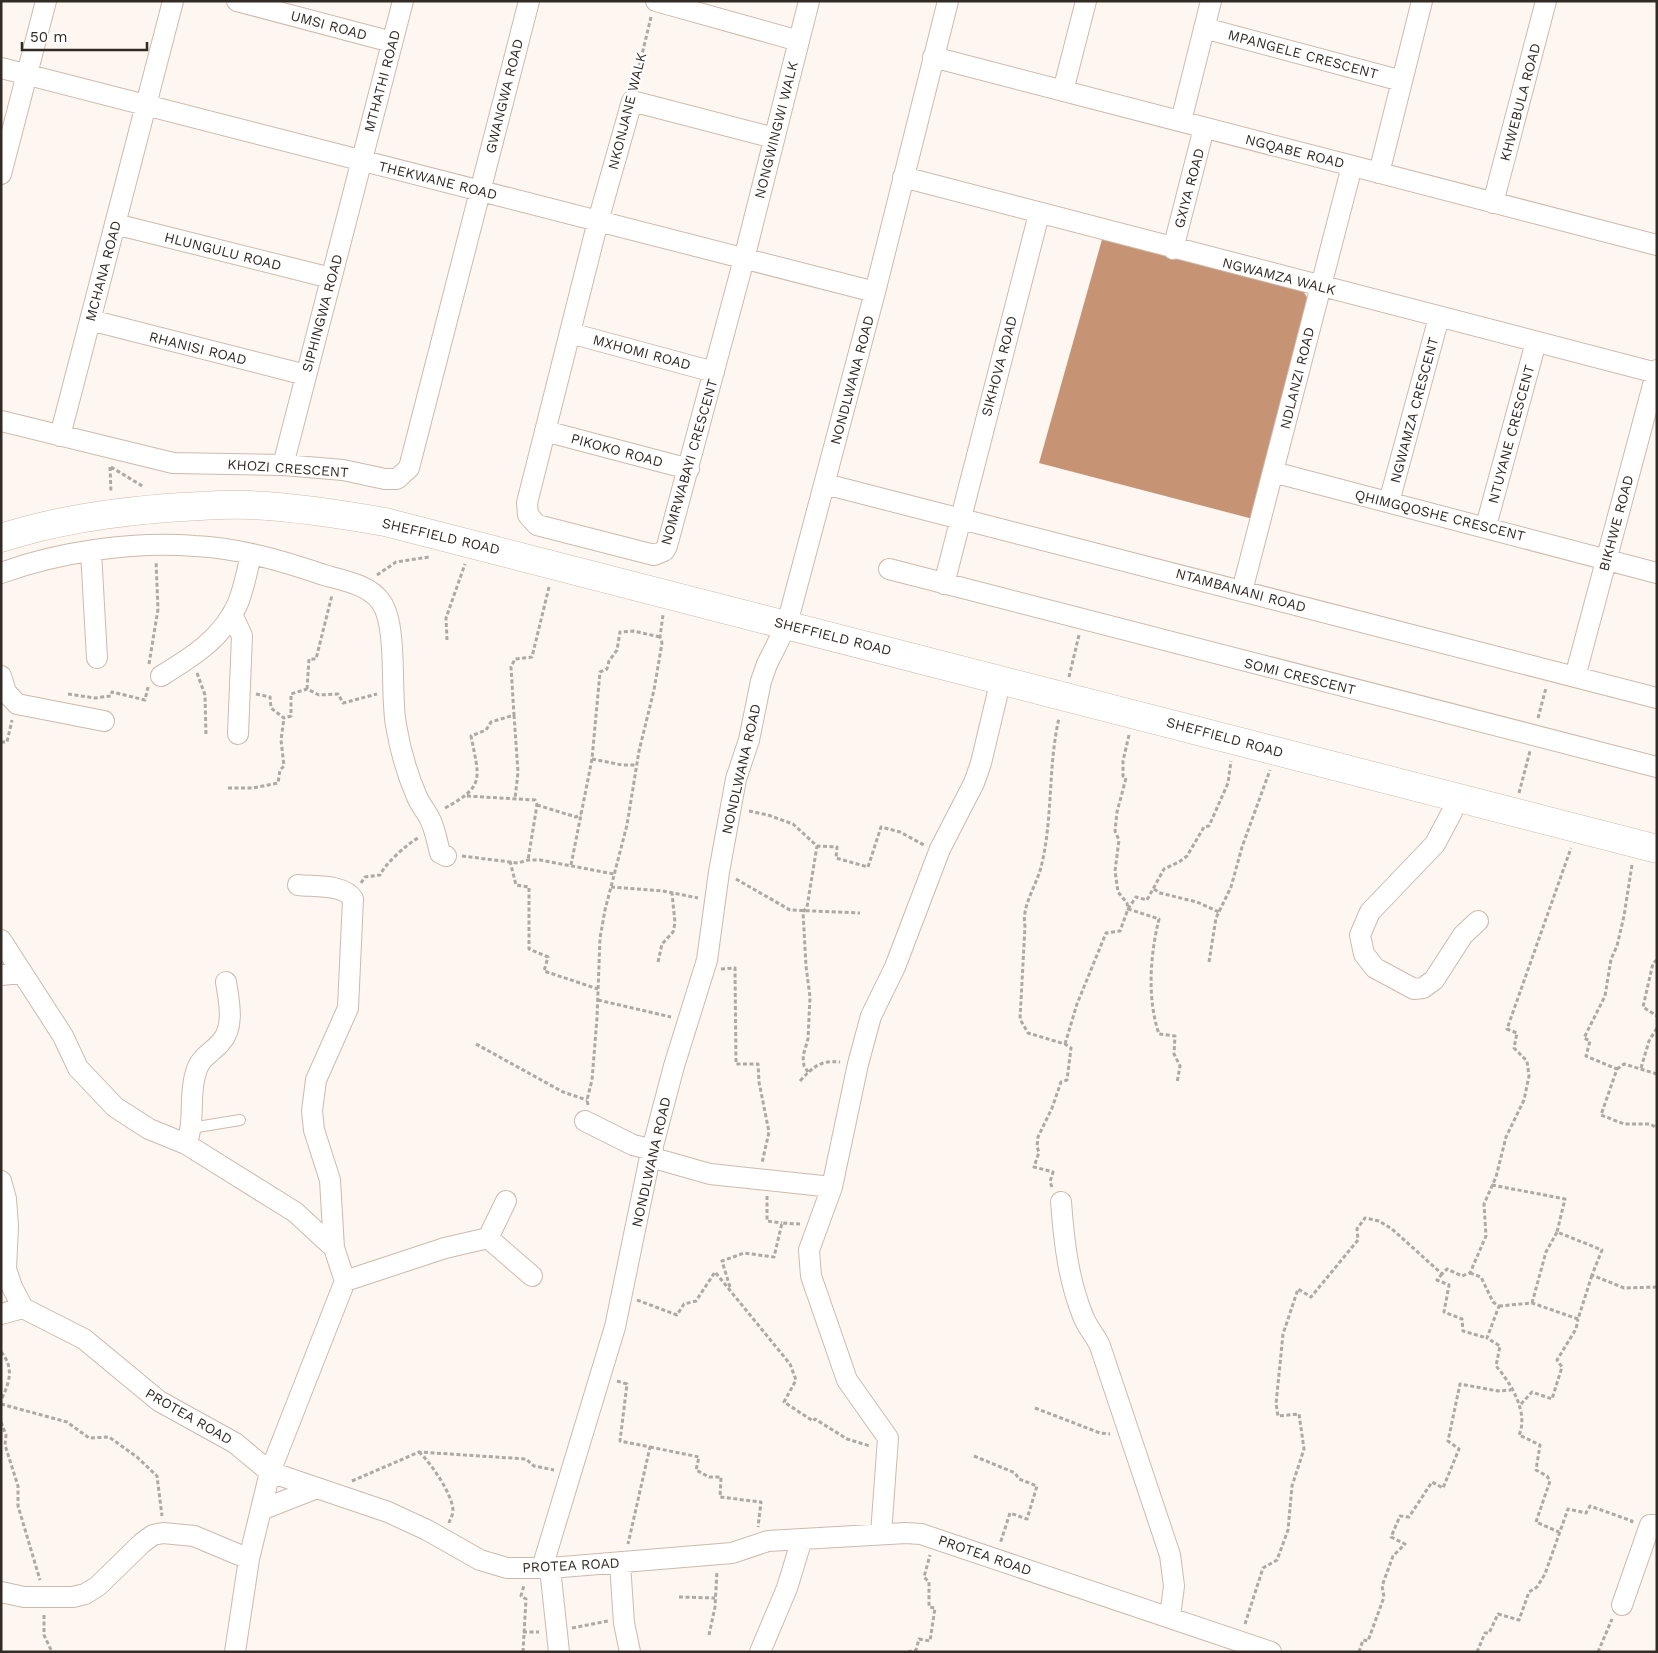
<svg xmlns="http://www.w3.org/2000/svg" width="1658" height="1653" viewBox="0 0 1658 1653" font-family="'Work Sans',sans-serif">
	<style>
		.water { fill: #c69474 }
		.lines { fill: none; stroke-linecap: round; stroke-linejoin: round }
		.lane-casing { stroke: #cebaad; stroke-width: 12 }
		.street-casing { stroke: #cebaad; stroke-width: 22 }
		.secondary-casing { stroke: #cebaad; stroke-width: 29 }
		.path { stroke: #b0a8a3; stroke-width: 3; stroke-dasharray: 4 2.5; stroke-linecap: butt }
		.lane { stroke: #fff; stroke-width: 10 }
		.street { stroke: #fff; stroke-width: 20 }
		.secondary { stroke: #fff; stroke-width: 28 }
		.labels { text-anchor: middle; dominant-baseline: central; stroke-width: 4.5; stroke-linejoin: round; paint-order: stroke }
		.street-label { font-size: 14px; fill: #322a25; stroke: #fff }
	</style>
	<rect width="100%" height="100%" fill="#fef6f1"/>
	<path class="water" d="M1103 236 1301 287 1309 301 1253 519 1039 463Z"/>
	<g class="lines">
		<g class="lane-casing">
			<path id="lane" d="M191 1128 240 1120"/>
		</g>
		<g class="street-casing">
			<path id="street" d="M237 1 392 42
				M656 1 799 41
				M1204 28 1402 81 1379 173
				M933 57 1657 245
				M1 68 875 292
				M1402 81 1422 1
				M1063 91 1086 1
				M1181 121 1211 1
				M774 138 632 101 598 221 527 503 528 515 537 525 654 555 664 551 667 546 744 259 809 1
				M1 174 46 1
				M903 177 1657 373
				M1493 203 1546 1
				M115 224 331 278
				M1173 249 1204 128
				M90 320 306 375
				M570 333 714 372
				M1 421 173 463 283 465 343 470 385 479H397L409 468 529 1
				M545 431 689 469
				M60 436 173 1
				M283 465 403 1
				M1273 472 1657 573
				M825 484 1657 698
				M1389 502 1439 317
				M1486 526 1536 342
				M91 552 97 658
				M889 569 1657 767
				M1 573C58 552 134 541 195 546 239 548 283 561 324 575 342 580 370 585 381 602 398 625 390 694 396 725 400 749 407 774 417 797 420 804 425 810 429 817 435 828 437 841 440 853L446 856
				M944 584 1039 214
				M1242 591 1352 166
				M232 614 242 636 238 734
				M1 676 6 692 17 704 104 721
				M161 676C192 657 223 638 238 603 244 588 247 571 251 555
				M1575 677 1657 370
				M1455 796 1452 812 1435 844 1370 912 1360 935 1364 954 1375 968 1414 989 1423 988 1434 980 1463 935 1478 921
				M298 885C314 887 344 884 353 899L348 1008 316 1080 312 1111 314 1130 330 1180 334 1248
				M1 940 63 1036 78 1068 115 1107 149 1129 186 1144 295 1212 334 1248 345 1281 270 1472 249 1559 235 1652
				M1 975 22 973
				M585 1121 633 1145 653 1150
				M186 1144C196 1121 188 1096 196 1072 200 1057 212 1053 221 1042 235 1027 229 1001 226 982
				M650 1157 710 1174 832 1187
				M1 1181 6 1199 8 1226 6 1269 12 1287 23 1308 84 1339 159 1401 235 1443 270 1472 388 1512 427 1530 480 1560 507 1568H550L732 1553 768 1541 906 1533 921 1534 1271 1652
				M1061 1202C1064 1241 1068 1279 1083 1316 1087 1327 1095 1335 1100 1346L1170 1555 1174 1586 1170 1616
				M488 1238 532 1276
				M488 1238 506 1201
				M345 1281 445 1248 488 1238
				M1 1314 23 1308
				M261 1510 317 1488
				M881 1534 888 1438 847 1380 811 1276 809 1250 832 1187 858 1064 871 1016 895 967 940 849 974 783 981 763 1001 679
				M620 1563 624 1623 630 1652
				M542 1568 615 1327 650 1157 674 1066 707 960 719 872 736 779 749 740 761 681 767 664 787 624 812 530 875 292 948 1
				M550 1568 559 1652
				M1 1592 24 1597H73L85 1594 98 1586 142 1543 153 1535 163 1533 194 1536 249 1559
				M1622 1605 1650 1525H1657
				M760 1652 787 1588 802 1539"/>
		</g>
		<g class="secondary-casing">
			<path id="secondary" d="M1 538C59 519 121 511 181 507 203 506 227 504 249 505 295 507 340 514 385 522L1657 849"/>
		</g>
		<path class="path" d="M635 84 651 17
			M110 467 111 493
			M111 467 144 487
			M377 575 396 562 429 557
			M447 640 446 618 465 564
			M149 664 158 609 156 561
			M197 673 205 695 206 736
			M1069 677 1079 635
			M307 689 309 659H316L332 595
			M68 694 95 698 111 696 112 692 145 700 148 687
			M256 694 270 697 271 708 284 718 291 716V694L307 689 319 695 338 694 343 703 377 694
			M514 715 518 772 515 799
			M1538 718 1546 688
			M1129 735 1123 761V776L1126 778 1117 812 1115 831 1119 840 1115 871 1118 892 1127 903 1128 909 1159 919C1150 955 1147 999 1159 1034L1175 1036 1174 1054 1180 1066 1177 1083
			M1 742H7L12 720
			M592 759 622 765H636
			M228 788H253L278 783 280 770 284 766 281 740 284 718
			M1519 793 1530 751
			M467 796 535 800 537 805 528 860
			M537 805 576 817 581 814
			M445 808C486 786 479 778 471 736L486 730 491 722 514 715 511 667 515 659 532 657 549 587
			M749 811 768 815 793 824 817 846 837 847 836 858 868 867 881 827 900 832 924 845
			M462 856 518 863 528 860H540L614 874
			M510 861 516 885 529 887V949L548 957 544 971 598 989
			M571 865 592 759 600 672 607 669 609 661 617 650 620 632 633 631 660 637
			M1632 865 1624 916 1617 946 1611 959 1605 996 1584 1038 1590 1041 1586 1056 1617 1069 1601 1115 1624 1124H1650L1657 1128
			M736 879 790 910 860 913
			M361 883 365 877 380 875C385 864 407 844 418 838
			M611 887 663 891 698 898
			M1154 889 1160 893 1197 902 1219 912
			M1657 960 1653 963 1643 1007 1657 1016
			M658 962 662 944 673 932 675 923 672 893
			M1209 962 1216 918 1231 887 1242 847 1270 770
			M721 969 735 968 736 1064H758L759 1082 769 1132 762 1163
			M598 1000 671 1017
			M476 1044 563 1092 587 1100
			M1065 1044 1077 1004 1106 933 1120 931 1128 909 1136 897 1147 900 1164 869 1179 862 1187 856 1204 827 1209 826 1228 783 1231 761
			M1641 1068 1649 1041 1657 1028
			M1617 1069 1624 1064 1657 1074
			M808 1072 804 1066 803 1056 808 1039 810 997 806 966 803 912 807 907 817 846
			M800 1081C813 1067 820 1060 840 1062
			M588 1105 587 1100 592 1080 597 1018 600 938 605 910 627 825 639 751 654 690 662 643 660 637 663 615
			M1492 1185 1565 1199 1557 1232 1602 1250 1592 1275 1624 1288 1657 1287
			M1052 1187 1050 1182 1053 1172 1034 1167 1039 1152 1037 1147 1038 1137 1052 1108 1061 1082 1067 1080 1071 1048 1065 1044 1028 1033 1020 1019 1025 926C1021 905 1038 884 1042 863 1053 815 1048 766 1059 718
			M767 1196V1221L782 1223
			M1470 1273 1481 1277 1493 1302 1499 1306 1487 1338 1500 1346 1496 1366C1511 1383 1529 1413 1519 1435L1540 1445 1536 1470 1547 1476 1550 1481 1536 1522 1559 1532
			M1442 1274 1437 1280 1449 1285 1444 1312 1462 1319 1463 1331 1487 1338
			M730 1287 722 1261 744 1253 774 1257 782 1223 800 1224
			M637 1300 677 1315 684 1304 696 1301 715 1272 790 1364 796 1380 784 1402 813 1421 815 1419 847 1439 870 1446
			M1532 1303 1546 1252 1557 1232
			M1499 1306 1532 1303 1578 1319 1592 1275
			M1 1352C15 1368 9 1384 1 1400
			M617 1381 627 1384 620 1441 650 1447 628 1544
			M1 1404 67 1422 89 1438 109 1437 137 1457 157 1476 162 1516
			M1521 1404 1532 1392 1552 1399 1562 1367 1557 1360 1576 1329 1578 1319
			M1035 1408 1100 1433 1110 1434
			M1 1422 6 1435 5 1445 18 1486V1506L40 1580
			M650 1447 699 1457 696 1470 709 1477H721L720 1497 761 1502 758 1527
			M419 1452C431 1463 453 1495 453 1511 453 1515 450 1519 449 1523
			M974 1456 1015 1473 1019 1479 1037 1486 1027 1519 1010 1513 1000 1544
			M352 1481 419 1452 526 1459 534 1466 554 1470
			M679 1597 715 1598
			M44 1615V1635L52 1652
			M1245 1624 1263 1568 1277 1560 1288 1530 1292 1486 1304 1449 1299 1414 1278 1416 1276 1404 1283 1334 1298 1289 1311 1297 1358 1240 1357 1229 1365 1218 1379 1221 1392 1229 1442 1274 1447 1269 1462 1276 1470 1273 1486 1236 1484 1204 1496 1177 1506 1137 1524 1100 1529 1076 1527 1061 1514 1048 1517 1033 1507 1029 1571 848
			M572 1628 608 1621
			M523 1632H539
			M709 1635 715 1607 717 1571
			M523 1652 526 1599 521 1596 524 1585
			M908 1652 916 1650 919 1639 930 1641 935 1608 929 1607V1582L924 1577 930 1555
			M1359 1652 1363 1640 1368 1641 1384 1597 1382 1586 1393 1556 1405 1544 1391 1537 1400 1516 1409 1517 1432 1482 1443 1488 1459 1449 1448 1441 1460 1384 1498 1391 1511 1390
			M1477 1652 1485 1633H1489L1498 1614 1519 1620 1529 1592 1537 1587 1545 1574 1568 1509 1586 1513 1590 1506 1632 1521 1631 1524
			M1598 1652 1612 1619"/>
		<use href="#lane" class="lane"/>
		<use href="#street" class="street"/>
		<use href="#secondary" class="secondary"/>
	</g>
	<g class="labels">
		<g class="street-label">
			<text transform="translate(329 25) rotate(15)">UMSI ROAD</text>
			<text transform="translate(1303 54) rotate(15)">MPANGELE CRESCENT</text>
			<text transform="translate(382 81) rotate(-75)">MTHATHI ROAD</text>
			<text transform="translate(504 96) rotate(-76)">GWANGWA ROAD</text>
			<text transform="translate(1520 102) rotate(-75)">KHWEBULA ROAD</text>
			<text transform="translate(627 111) rotate(-76)">NKONJANE WALK</text>
			<text transform="translate(776 130) rotate(-76)">NONGWINGWI WALK</text>
			<text transform="translate(1295 151) rotate(14)">NGQABE ROAD</text>
			<text transform="translate(438 180) rotate(14)">THEKWANE ROAD</text>
			<text transform="translate(1189 188) rotate(-75)">GXIYA ROAD</text>
			<text transform="translate(223 251) rotate(14)">HLUNGULU ROAD</text>
			<text transform="translate(103 271) rotate(-75)">MCHANA ROAD</text>
			<text transform="translate(1279 276) rotate(14)">NGWAMZA WALK</text>
			<text transform="translate(322 313) rotate(-75)">SIPHINGWA ROAD</text>
			<text transform="translate(198 348) rotate(14)">RHANISI ROAD</text>
			<text transform="translate(642 352) rotate(15)">MXHOMI ROAD</text>
			<text transform="translate(999 366) rotate(-75)">SIKHOVA ROAD</text>
			<text transform="translate(1297 378) rotate(-76)">NDLANZI ROAD</text>
			<text transform="translate(852 380) rotate(-75)">NONDLWANA ROAD</text>
			<text transform="translate(1414 410) rotate(-75)">NGWAMZA CRESCENT</text>
			<text transform="translate(1511 434) rotate(-75)">NTUYANE CRESCENT</text>
			<text transform="translate(617 450) rotate(15)">PIKOKO ROAD</text>
			<text transform="translate(689 462) rotate(-74)">NOMRWABAYI CRESCENT</text>
			<text transform="translate(288 468) rotate(4)">KHOZI CRESCENT</text>
			<text transform="translate(1440 515) rotate(14)">QHIMGQOSHE CRESCENT</text>
			<text transform="translate(1616 523) rotate(-75)">BIKHWE ROAD</text>
			<text transform="translate(441 536) rotate(13)">SHEFFIELD ROAD</text>
			<text transform="translate(1241 590) rotate(15)">NTAMBANANI ROAD</text>
			<text transform="translate(833 636) rotate(14)">SHEFFIELD ROAD</text>
			<text transform="translate(1300 676) rotate(14)">SOMI CRESCENT</text>
			<text transform="translate(1225 737) rotate(15)">SHEFFIELD ROAD</text>
			<text transform="translate(741 769) rotate(-77)">NONDLWANA ROAD</text>
			<text transform="translate(651 1162) rotate(-77)">NONDLWANA ROAD</text>
			<text transform="translate(189 1416) rotate(30)">PROTEA ROAD</text>
			<text transform="translate(985 1555) rotate(19)">PROTEA ROAD</text>
			<text transform="translate(571 1565) rotate(-3)">PROTEA ROAD</text>
		</g>
	</g>
	<rect width="1658" height="1653" fill="none" stroke="#322a25" stroke-width="5"/>
	<path d="M22 42v8h125v-8" fill="none" stroke="#322a25" stroke-width="2.5"/>
	<text x="30" y="42" font-size="15" fill="#322a25" stroke="#ffffff" stroke-width="4" paint-order="stroke">50 m</text>
</svg>
